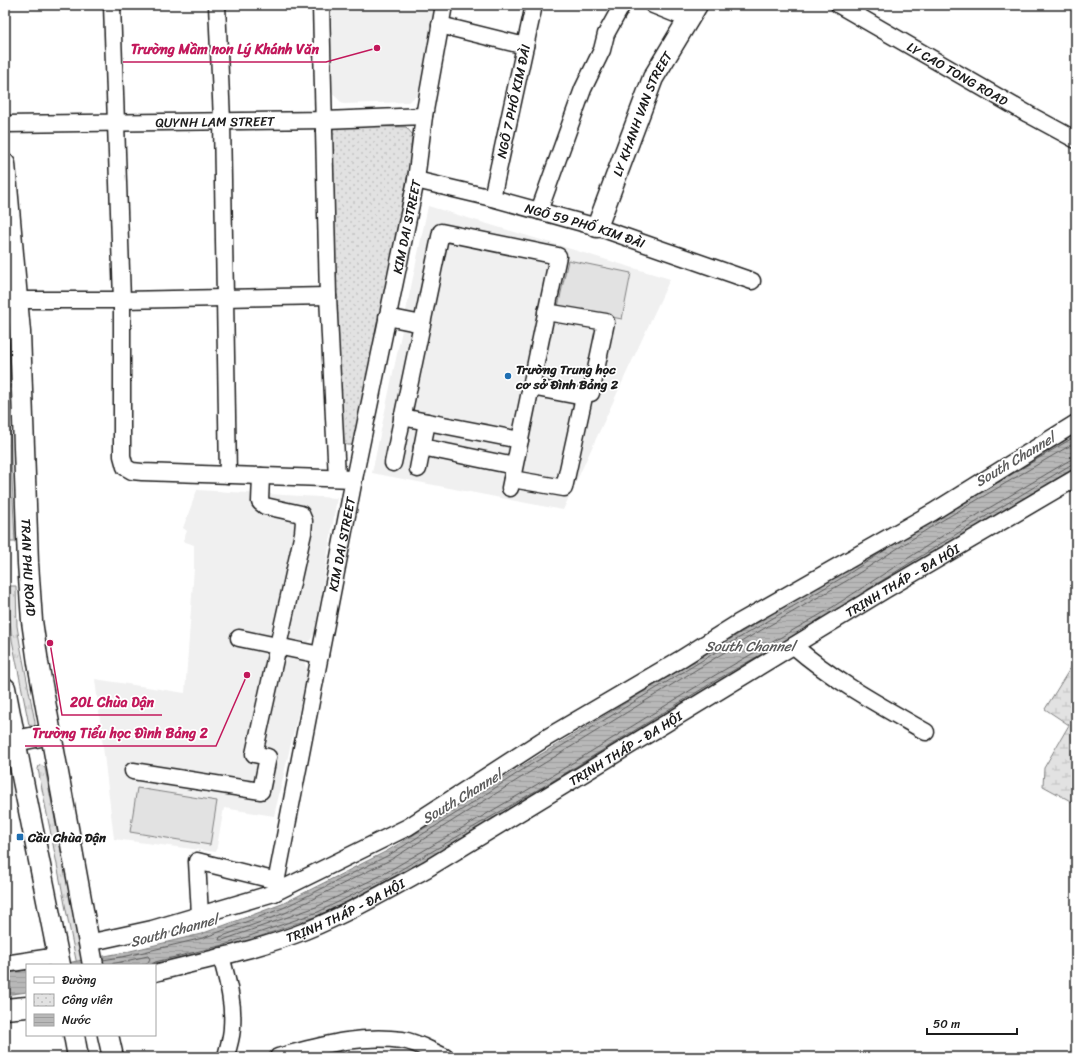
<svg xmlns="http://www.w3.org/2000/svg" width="1081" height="1062" viewBox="0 0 1081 1062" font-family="Sriracha,sans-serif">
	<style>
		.built { fill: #f0f0f0 }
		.grass { fill: url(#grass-tufts); stroke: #7f7f7f }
		.wetland { fill: url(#wetland-marsh); stroke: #7f7f7f }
		.park { fill: url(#park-dots); stroke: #7f7f7f }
		.pitch { fill: #e2e2e2; stroke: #7f7f7f }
		.water { fill: url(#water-rules); stroke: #7a7a7a }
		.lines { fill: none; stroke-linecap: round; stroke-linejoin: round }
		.shore { stroke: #5a5a5a; stroke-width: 1 }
		.minor-casing { stroke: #1c1c1c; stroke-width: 19 }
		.major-casing { stroke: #1c1c1c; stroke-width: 23 }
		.minor { stroke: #fff; stroke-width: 16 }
		.major { stroke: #fff; stroke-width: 20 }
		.poi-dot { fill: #1f6fb2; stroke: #fff; stroke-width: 1.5 }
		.labels { text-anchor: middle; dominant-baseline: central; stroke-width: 3.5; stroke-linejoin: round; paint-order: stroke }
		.street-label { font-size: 13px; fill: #1c1c1c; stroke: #fff }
		.poi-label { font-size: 13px; font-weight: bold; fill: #1c1c1c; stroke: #fff; text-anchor: start }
		.water-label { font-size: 14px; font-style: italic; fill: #5a5a5a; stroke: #fff }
		.leader { fill: none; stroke: #c2185b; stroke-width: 1.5 }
		.callout-dot { fill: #c2185b; stroke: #fff; stroke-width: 1.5 }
		.callout-label { font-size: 14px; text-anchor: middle; font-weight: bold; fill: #c2185b; stroke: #fff; stroke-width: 3.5; stroke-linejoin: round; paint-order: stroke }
	</style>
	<defs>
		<pattern id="grass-tufts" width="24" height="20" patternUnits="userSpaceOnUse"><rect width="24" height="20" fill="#e2e2e2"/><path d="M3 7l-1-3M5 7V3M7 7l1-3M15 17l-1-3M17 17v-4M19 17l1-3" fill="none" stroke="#c1c1c1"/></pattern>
		<pattern id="wetland-marsh" width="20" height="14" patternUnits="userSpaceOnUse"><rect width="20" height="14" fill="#e2e2e2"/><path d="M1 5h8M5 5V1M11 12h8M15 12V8" fill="none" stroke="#c1c1c1"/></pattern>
		<pattern id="park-dots" width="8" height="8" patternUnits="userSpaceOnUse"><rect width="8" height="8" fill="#e2e2e2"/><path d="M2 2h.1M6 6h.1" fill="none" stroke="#c1c1c1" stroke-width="1.8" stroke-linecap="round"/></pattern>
		<pattern id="water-rules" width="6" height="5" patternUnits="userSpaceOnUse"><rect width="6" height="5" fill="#b8b8b8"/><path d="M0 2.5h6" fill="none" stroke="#9e9e9e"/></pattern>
	</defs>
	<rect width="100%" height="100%" fill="#fff"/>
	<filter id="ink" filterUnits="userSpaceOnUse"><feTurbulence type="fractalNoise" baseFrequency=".025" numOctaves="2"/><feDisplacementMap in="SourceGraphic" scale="8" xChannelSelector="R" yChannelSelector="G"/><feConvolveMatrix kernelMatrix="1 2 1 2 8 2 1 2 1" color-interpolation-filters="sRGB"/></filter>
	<g filter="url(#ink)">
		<path class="built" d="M326 5H435L418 95 408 102 343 104 330 91Z
			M428 206 670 279 563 510 372 473Z
			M197 490 337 498 315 633 308 643 304 662 308 671 274 816 224 808 216 852 114 839 95 679 185 693 194 568V545L183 541 187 531 183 528Z"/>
		<path class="grass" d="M5 338 8 342 11 459 15 542H8L5 476Z
			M8 586H16L17 626 20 644 35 722V725L33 727 29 725 12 640 10 620Z
			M41 765 45 768 83 965H77L38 769 39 766Z"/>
		<path class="wetland" d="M1076 659V804L1043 786 1044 768 1069 725 1045 709Z"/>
		<path class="park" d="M336 126 406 127 413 135 414 142 357 438 353 445H347L340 443 330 133 332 128Z"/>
		<path class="pitch" d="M568 260 631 273 622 319 558 307Z
			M137 788 217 801 210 845 130 832Z"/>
		<path class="water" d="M1076 431V467L952 541 833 617 553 786 385 883 320 915 225 949 155 965H56L126 952 201 934 282 904 387 851 461 806 525 764 742 632 843 572 926 519Z
			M27 970V992L5 995V973Z"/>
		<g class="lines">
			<path class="shore" d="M1076 442 931 527 848 580 746 639 530 772 465 813 392 859 285 913 220 937 219 940H223L316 907 380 876 548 778 712 677 828 610 947 533 1070 460 1076 459
				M987 489 1076 436
				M867 590 950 538 1072 464H1076
				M103 960 127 956 203 938 283 908 389 855 463 809 527 767 744 635 845 576 896 543
				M107 965 148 956 150 959 146 965
				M151 965 155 962 224 945 318 912 383 880 551 782 715 681 786 640"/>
			<g class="minor-casing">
				<g id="minor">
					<path d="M112 5 122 300V456L125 467 132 471 142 472 354 479"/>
					<path d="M217 5 222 121 228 475"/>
					<path d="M321 5 328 296 337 478"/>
					<path d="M653 5 688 19"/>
					<path id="s1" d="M839 5 1028 114 1076 140"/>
					<path d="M440 25 525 46"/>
					<path id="s2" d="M5 124 325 120 424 116"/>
					<path id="s3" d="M416 180 492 198 597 227 752 281"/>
					<path id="s4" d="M492 198 534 5"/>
					<path d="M539 211 583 89 602 50 606 34 622 5"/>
					<path d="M5 302 17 300H122L328 296"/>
					<path d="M546 312 606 322 591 393H585L584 397"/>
					<path d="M387 317 422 324 393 463"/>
					<path d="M422 324 441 232 558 256 510 488"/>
					<path d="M402 417 520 440"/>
					<path d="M422 447 514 466"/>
					<path d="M418 469 427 422"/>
					<path d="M512 479 564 488 584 397 531 387"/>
					<path d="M239 638 320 655"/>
					<path d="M794 646C834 681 881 706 926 732"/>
					<path d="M133 771 261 791 268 757 254 754 303 533 304 521 301 514 265 506 260 502 261 476"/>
					<path d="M274 893 408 827 541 741 679 660 738 623 933 512 1076 423"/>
					<path d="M200 915 197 861 277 881"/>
					<path id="s5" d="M88 943 152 929 274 893 354 479 416 180 424 116 444 5"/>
					<path d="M221 956C227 979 234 1002 232 1027 232 1037 228 1047 226 1057"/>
					<path d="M5 964 58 956"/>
					<path id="s6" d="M155 973C205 960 257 950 305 931 347 914 387 891 427 869L885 590 1076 478"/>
					<path d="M278 1057C320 1046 358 1034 402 1040 417 1042 431 1051 445 1057"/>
				</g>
			</g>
			<g class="major-casing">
				<g id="major">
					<path id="s7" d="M5 164 20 332 28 563 32 621 38 663 93 965"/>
					<path id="s8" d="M597 227 653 78 697 5"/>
					<path d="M5 688 20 766 60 965"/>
					<path d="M15 741 51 734"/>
					<path d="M5 1009 27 1007"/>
					<path d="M74 1035 78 1057"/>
					<path d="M108 1035 113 1057"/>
				</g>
			</g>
			<use href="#minor" class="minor"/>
			<use href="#major" class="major"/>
		</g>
	</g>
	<g class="poi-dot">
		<circle cx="508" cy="376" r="4"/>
		<rect x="16" y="833" width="8" height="8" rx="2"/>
	</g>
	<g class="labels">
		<g class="street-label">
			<text stroke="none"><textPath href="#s1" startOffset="137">LY CAO TONG ROAD</textPath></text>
			<text stroke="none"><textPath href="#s4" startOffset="99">NGÕ 7 PHỐ KIM ĐÀI</textPath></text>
			<text stroke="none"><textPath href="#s8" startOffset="122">LY KHANH VAN STREET</textPath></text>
			<text stroke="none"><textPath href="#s2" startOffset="210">QUYNH LAM STREET</textPath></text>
			<text stroke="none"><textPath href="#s5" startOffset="872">KIM DAI STREET</textPath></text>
			<text stroke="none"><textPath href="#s3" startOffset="175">NGÕ 59 PHỐ KIM ĐÀI</textPath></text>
			<text stroke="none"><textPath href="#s5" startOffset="548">KIM DAI STREET</textPath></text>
			<text stroke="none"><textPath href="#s7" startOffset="404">TRAN PHU ROAD</textPath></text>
			<text stroke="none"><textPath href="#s6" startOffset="849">TRỊNH THÁP - ĐA HỘI</textPath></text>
			<text stroke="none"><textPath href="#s6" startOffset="525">TRỊNH THÁP - ĐA HỘI</textPath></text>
			<text stroke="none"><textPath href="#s6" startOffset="201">TRỊNH THÁP - ĐA HỘI</textPath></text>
		</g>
		<g class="poi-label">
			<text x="516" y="369">Trường Trung học<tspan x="516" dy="15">cơ sở Đình Bảng 2</tspan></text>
			<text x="28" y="837">Cầu Chùa Dận</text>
		</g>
		<g class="water-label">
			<text transform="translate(1015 460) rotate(-31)">South Channel</text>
			<text x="750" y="646">South Channel</text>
			<text transform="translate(462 797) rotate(-31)">South Channel</text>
			<text transform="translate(174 931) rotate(-15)">South Channel</text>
		</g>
	</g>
	<path class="leader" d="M377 48L326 62H123M50 643L62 715H162M247 675L216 746H25"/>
	<g class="callout-dot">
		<circle cx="377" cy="48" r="4"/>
		<circle cx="50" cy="643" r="4"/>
		<circle cx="247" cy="675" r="4"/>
	</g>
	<g class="callout-label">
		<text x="225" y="54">Trường Mầm non Lý Khánh Văn</text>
		<text x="112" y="707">20L Chùa Dận</text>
		<text x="120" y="738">Trường Tiểu học Đình Bảng 2</text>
	</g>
	<rect width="1081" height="1062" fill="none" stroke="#fff" stroke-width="20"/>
	<rect x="10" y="10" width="1061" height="1042" fill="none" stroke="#1c1c1c" stroke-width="1.5" filter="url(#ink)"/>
	<rect x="26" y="964" width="130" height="72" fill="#ffffff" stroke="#a4a4a4"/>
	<rect x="34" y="977" width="20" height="6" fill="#ffffff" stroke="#a4a4a4"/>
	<text x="62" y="984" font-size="12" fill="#1c1c1c">Đường</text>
	<rect x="34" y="994" width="20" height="12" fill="url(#park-dots)" stroke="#a4a4a4"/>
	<text x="62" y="1004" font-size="12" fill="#1c1c1c">Công viên</text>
	<rect x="34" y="1014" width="20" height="12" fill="url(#water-rules)" stroke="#a4a4a4"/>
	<text x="62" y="1024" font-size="12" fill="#1c1c1c">Nước</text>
	<path d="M927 1028v6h90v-6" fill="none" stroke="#1c1c1c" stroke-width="2"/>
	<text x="933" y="1028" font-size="12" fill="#1c1c1c" stroke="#ffffff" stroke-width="3" paint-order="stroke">50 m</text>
</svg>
